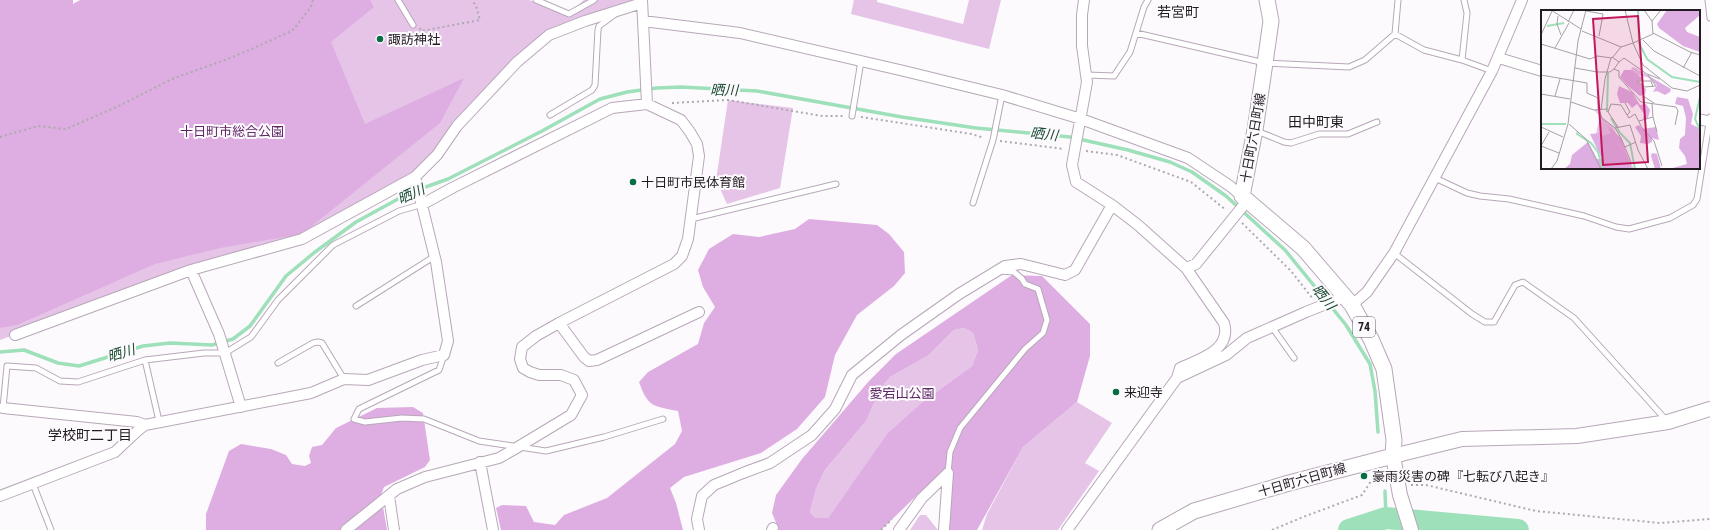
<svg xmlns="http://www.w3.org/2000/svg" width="1710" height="530" viewBox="0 0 1710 530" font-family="'Roboto Condensed','Noto Sans JP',sans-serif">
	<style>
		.green { fill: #e5c4e8 }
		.forest { fill: #deaee2; fill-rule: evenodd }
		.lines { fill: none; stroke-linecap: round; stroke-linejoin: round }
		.stream { stroke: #9de0b9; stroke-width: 3.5 }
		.river { stroke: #9de0b9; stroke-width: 22 }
		.lane-casing { stroke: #b8a7b9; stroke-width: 7 }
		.street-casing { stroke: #b8a7b9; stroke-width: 12 }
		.secondary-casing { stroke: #b8a7b9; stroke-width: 16 }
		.primary-casing { stroke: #b8a7b9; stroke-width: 17 }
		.path { stroke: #ada9ae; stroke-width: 2; stroke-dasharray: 2 3; stroke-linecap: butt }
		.lane { stroke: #fff; stroke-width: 5 }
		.street { stroke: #fff; stroke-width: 10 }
		.secondary { stroke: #fff; stroke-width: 14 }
		.primary { stroke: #fff; stroke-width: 15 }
		.poi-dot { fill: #086d43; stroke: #fdfafe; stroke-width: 1.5 }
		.labels { text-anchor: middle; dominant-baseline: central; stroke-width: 4; stroke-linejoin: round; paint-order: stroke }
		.shield { fill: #fdfafe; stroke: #645f64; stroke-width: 1 }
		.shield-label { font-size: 12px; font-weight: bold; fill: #221c22 }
		.poi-label { font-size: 13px; fill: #221c22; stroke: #fdfafe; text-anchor: start }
		.park-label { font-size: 13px; fill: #5f2765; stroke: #fdfafe }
		.street-label { font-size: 13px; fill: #221c22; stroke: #fdfafe }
		.neighbourhood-label { font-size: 14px; fill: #221c22; stroke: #fdfafe }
		.water-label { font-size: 14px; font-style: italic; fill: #174a30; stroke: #fdfafe }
		.inset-river { fill: none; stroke: #9de0b9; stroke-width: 2 }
		.inset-road { fill: none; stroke: #a5a1a6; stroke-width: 1 }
		.view { fill: #c2185b; fill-opacity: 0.15; stroke: #c2185b; stroke-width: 2 }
		.inset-edge { fill: none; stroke: #221c22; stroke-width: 2 }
	</style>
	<rect width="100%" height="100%" fill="#fdfafe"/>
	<path class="green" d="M229 0H529L568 14 584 0H633L610 12 549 35 517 62 415 177 277 247 191 270 0 340V125Z
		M854 0H877V2L963 24 969 0H1001L989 49 851 14Z
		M728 100 793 108 780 188 727 204 716 180Z
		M964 328 973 333 978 350 972 366 924 401 848 490 828 518H816L810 512 816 489 825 470 866 421 881 388 890 377 929 355 954 330Z
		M1077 402 1112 423 1085 463 1099 471 1058 530H982L987 514 1023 447Z
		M920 515H926L938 530H910Z"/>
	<path class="forest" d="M0 0H73V4L80 0H370L374 7 331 42 365 124 464 78 440 123 302 234 220 248 155 264 17 325 0 328Z
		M809 219 877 225 889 234 904 252 905 273 894 286 857 315 835 355 825 397 797 429 761 453 684 477 670 488 676 503 683 530H501L496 508 502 505 526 506 534 522 555 525 564 515 607 498 675 444 682 431 678 411C654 406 648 408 639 382L648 372 698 344 704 323 715 307 703 287 698 270 709 249 733 234 759 237 795 229Z
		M1012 275 1042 276 1090 324V356L1077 402 1023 447 977 530H946L945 479 936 477 881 530H779L772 513 776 495 802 459 869 381 896 354ZM964 328 973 333 978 350 972 366 924 401 888 433 828 518H816L810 512 816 489 825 470 866 421 881 388 890 377 929 355 954 330Z
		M413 407 423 413 430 460 425 467 384 487 381 495 387 530H206V514L229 451 241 444 271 449 286 455 292 464 305 466 311 463 309 456 312 447 322 445 336 428 377 408Z"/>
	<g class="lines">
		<path class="stream" d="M0 352 24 350 58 363 79 366 143 346 170 343 212 345 233 339 250 326 286 276 315 252 356 222 409 193 448 179 542 131 600 99 627 92 657 88 681 87 757 91 902 117 976 128 1070 137 1128 150 1170 162 1192 172 1226 196 1285 250 1346 325 1370 364 1375 391 1378 432
			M1385 491 1386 518"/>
		<path class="river" d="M1349 530 1386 518 1518 530"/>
		<g class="lane-casing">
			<path id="lane" d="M398 0 413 25
				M536 0 569 14 594 0
				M1708 0 1710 18
				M1136 33 1265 63 1349 67 1365 60 1395 34 1424 50 1462 60 1492 71
				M1395 34 1398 0
				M1462 60 1467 13 1464 0
				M1087 75 1114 76 1130 52 1144 7 1148 0
				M550 115 592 90 595 85 598 30 599 26 614 15
				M852 116 861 61
				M1257 131 1284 142 1291 143 1319 134H1348L1377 122
				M1435 178 1467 193 1480 196 1509 199 1584 216 1616 227 1629 229 1670 218 1693 205 1697 199 1710 117
				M973 203 993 140 1002 95
				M691 219 836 184
				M1394 253 1472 314 1485 322H1494L1515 285 1523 282 1574 318 1667 421
				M356 306 435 256
				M1272 327 1294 358
				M444 355 439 370 359 409 354 419 365 422 402 418 424 419 479 441 546 451 604 437 663 419
				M145 360 159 421
				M278 363 313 343 318 342 322 343 344 379
				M1 408H3L7 366 36 368 60 381 78 382 145 360 204 353H225L251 337 278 300 333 245 399 211 423 204
				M948 473 950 452 960 428 1025 349 1043 333 1047 320 1038 289 1025 284 1022 279 1014 272 998 271
				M33 484 51 530"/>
		</g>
		<g class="street-casing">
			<path id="street" d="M642 0 647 104
				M643 21 740 33 904 71 1002 95 1081 119 1188 158 1230 186 1242 196
				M1499 58 1542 71
				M1699 119 1710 122
				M1112 205 1138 225 1186 268 1196 264 1247 201
				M191 270 219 334 241 407
				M1352 305 1367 292 1394 253 1492 71 1522 0
				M559 323 584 357 589 361 597 360 699 312
				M15 335 191 270 302 239 415 177 437 155 457 126 517 62 549 35 585 21 642 3
				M1177 378 1226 355 1247 338 1306 312 1346 296
				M3 408 137 422 145 425
				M480 462 493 530
				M0 496 115 452C125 443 134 433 145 425L311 393 344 379 368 380 422 360 444 355 448 341 436 262 415 177
				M389 496 394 530
				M346 530 397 489 425 477 499 458 513 450 571 415 582 395 574 380 561 375H539L530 372 523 368 520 359 522 347 536 336 559 323 674 264 682 256 688 239 699 156 697 144 690 132 681 120 647 104 612 108 452 188 423 204
				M699 530 697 519 702 496 714 485 743 473 770 463 812 435 835 409 852 375 901 335 959 294 1005 266 1021 264 1065 275 1075 270 1112 205 1076 182 1072 165 1087 82 1082 46V15L1084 0
				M772 530 773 528
				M899 530 922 498 948 473
				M944 530 948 473
				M1067 530 1177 378 1180 368C1200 359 1232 350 1224 323L1186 268"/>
		</g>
		<g class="secondary-casing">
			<path id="secondary" d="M1411 530 1400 495 1393 456 1462 439 1577 436 1668 422 1710 409"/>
		</g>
		<g class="primary-casing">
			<path id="primary" d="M1160 530 1194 511 1289 483 1393 456 1394 440 1384 369 1371 339 1352 305 1303 248 1242 196 1255 130 1265 63 1271 21 1267 0"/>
		</g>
		<path class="path" d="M420 28 421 31 480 20 476 6 472 0
			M672 103 728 100 822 116H844
			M861 117 972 134 984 138
			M0 137 38 126 66 129 121 105 172 79 233 57 292 31 311 7 313 0
			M1000 141 1064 149
			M1086 151 1117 155 1191 182 1226 210
			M1242 223 1291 271 1313 299
			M1411 485H1426L1536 511 1660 523 1710 519
			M881 530 892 519
			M1272 530 1303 517 1362 495 1375 475"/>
		<use href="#lane" class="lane"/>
		<use href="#street" class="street"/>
		<use href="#secondary" class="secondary"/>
		<use href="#primary" class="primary"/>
	</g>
	<g class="poi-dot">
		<circle cx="380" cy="39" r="4"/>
		<circle cx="633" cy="182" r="4"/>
		<circle cx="1116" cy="392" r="4"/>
		<circle cx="1364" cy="476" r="4"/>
	</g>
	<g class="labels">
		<rect class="shield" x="1353" y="317" width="22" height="20" rx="3"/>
		<g class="shield-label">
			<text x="1364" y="327">74</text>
		</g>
		<g class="poi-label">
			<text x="388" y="39">諏訪神社</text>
			<text x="641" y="182">十日町市民体育館</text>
			<text x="1124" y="392">来迎寺</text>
			<text x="1372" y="476">豪雨災害の碑『七転び八起き』</text>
		</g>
		<g class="park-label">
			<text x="232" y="131">十日町市総合公園</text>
			<text x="902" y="393">愛宕山公園</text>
		</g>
		<g class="street-label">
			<text transform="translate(1253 138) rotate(-80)">十日町六日町線</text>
			<text transform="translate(1302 480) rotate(-16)">十日町六日町線</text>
		</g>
		<g class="neighbourhood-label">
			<text x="1178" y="12">若宮町</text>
			<text x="1316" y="122">田中町東</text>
			<text x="90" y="435">学校町二丁目</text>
		</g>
		<g class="water-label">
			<text transform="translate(724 90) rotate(1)">晒川</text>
			<text transform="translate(1044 134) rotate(6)">晒川</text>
			<text transform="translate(411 194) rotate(-24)">晒川</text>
			<text transform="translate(1324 297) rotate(51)">晒川</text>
			<text transform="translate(121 353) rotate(-17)">晒川</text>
		</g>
	</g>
	<g transform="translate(1541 10)">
		<rect width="159" height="159" fill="#fdfafe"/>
		<path d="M91 57 95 58 108 67 94 65 90 60ZM53 100H57L61 108 72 117 93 159H74L55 124 59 106Z" fill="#e5c4e8"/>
		<path d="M126 0H159V5L144 18 146 22 159 27V42L142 36 118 18 116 14ZM83 60H90L102 69 97 72 105 79 104 84 99 86 87 76 79 67ZM101 62 130 79 129 82 124 85 116 81 112 82 116 75ZM78 76 91 82 99 95 105 94 109 100 107 108 102 109 103 104 96 94 91 98 87 93H79L76 84ZM136 87 147 89 152 104 150 114 158 118 159 159H128L146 154 144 146 138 138 139 129 144 125 145 108 142 96 134 94ZM66 115 80 128 91 159H23L29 154 31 145 47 132 56 149H61L49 124 60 123 63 126 70 123ZM98 115 101 119 115 117 118 130 111 128V132L107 134 99 133 100 126 94 117ZM111 143 116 144 120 159H114L110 146Z" fill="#deaee2"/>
		<path class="inset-river" d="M97 0 98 33 106 49 131 67 159 72M6 16 23 13M159 87 154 109 159 120M66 102 67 63M70 108 79 123 89 133 94 159M0 114H25M37 122 36 124 50 133 57 142 62 159"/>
		<path class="inset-road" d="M10 0 40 19M84 0 92 33M103 0 111 11M45 1 62 4 58 26M17 6 16 14 20 25M27 12 33 0M41 21 80 37M112 23 149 42 159 45M0 25 11 1M102 30 113 41 159 66M92 33 112 24 111 11 120 0M0 34 49 49 56 46 71 48 80 37 92 33 102 55 131 78 146 81 159 75M14 38 28 13M71 47 78 52 73 59M78 52 83 48 106 64 119 69M34 58 56 62H69L73 59 78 61V67L100 92 135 97 137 101 134 115M142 58 151 42M0 65 46 73V83L57 88V100M96 71 104 77 115 76 107 65M98 71H110L112 77M0 84 29 89M14 86 19 69M102 86 113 93M30 92 53 100 66 99M84 93 89 102 86 105M58 100 61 108 74 118 80 128 90 152M60 100 64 69 70 48M112 107 116 122M98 111 112 107 111 94M28 114 45 129 60 159M0 117 22 127M77 117 67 102 70 94 80 95 88 108 94 104 101 118 113 131 121 156M74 118 89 115 97 140 107 159M0 136 18 143M0 136 8 122M84 137 95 132M10 159 16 151 27 114 37 31 45 0"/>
		<path class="view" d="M97 6 107 152 62 155 52 9Z"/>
		<rect width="159" height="159" class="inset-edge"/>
	</g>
</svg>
